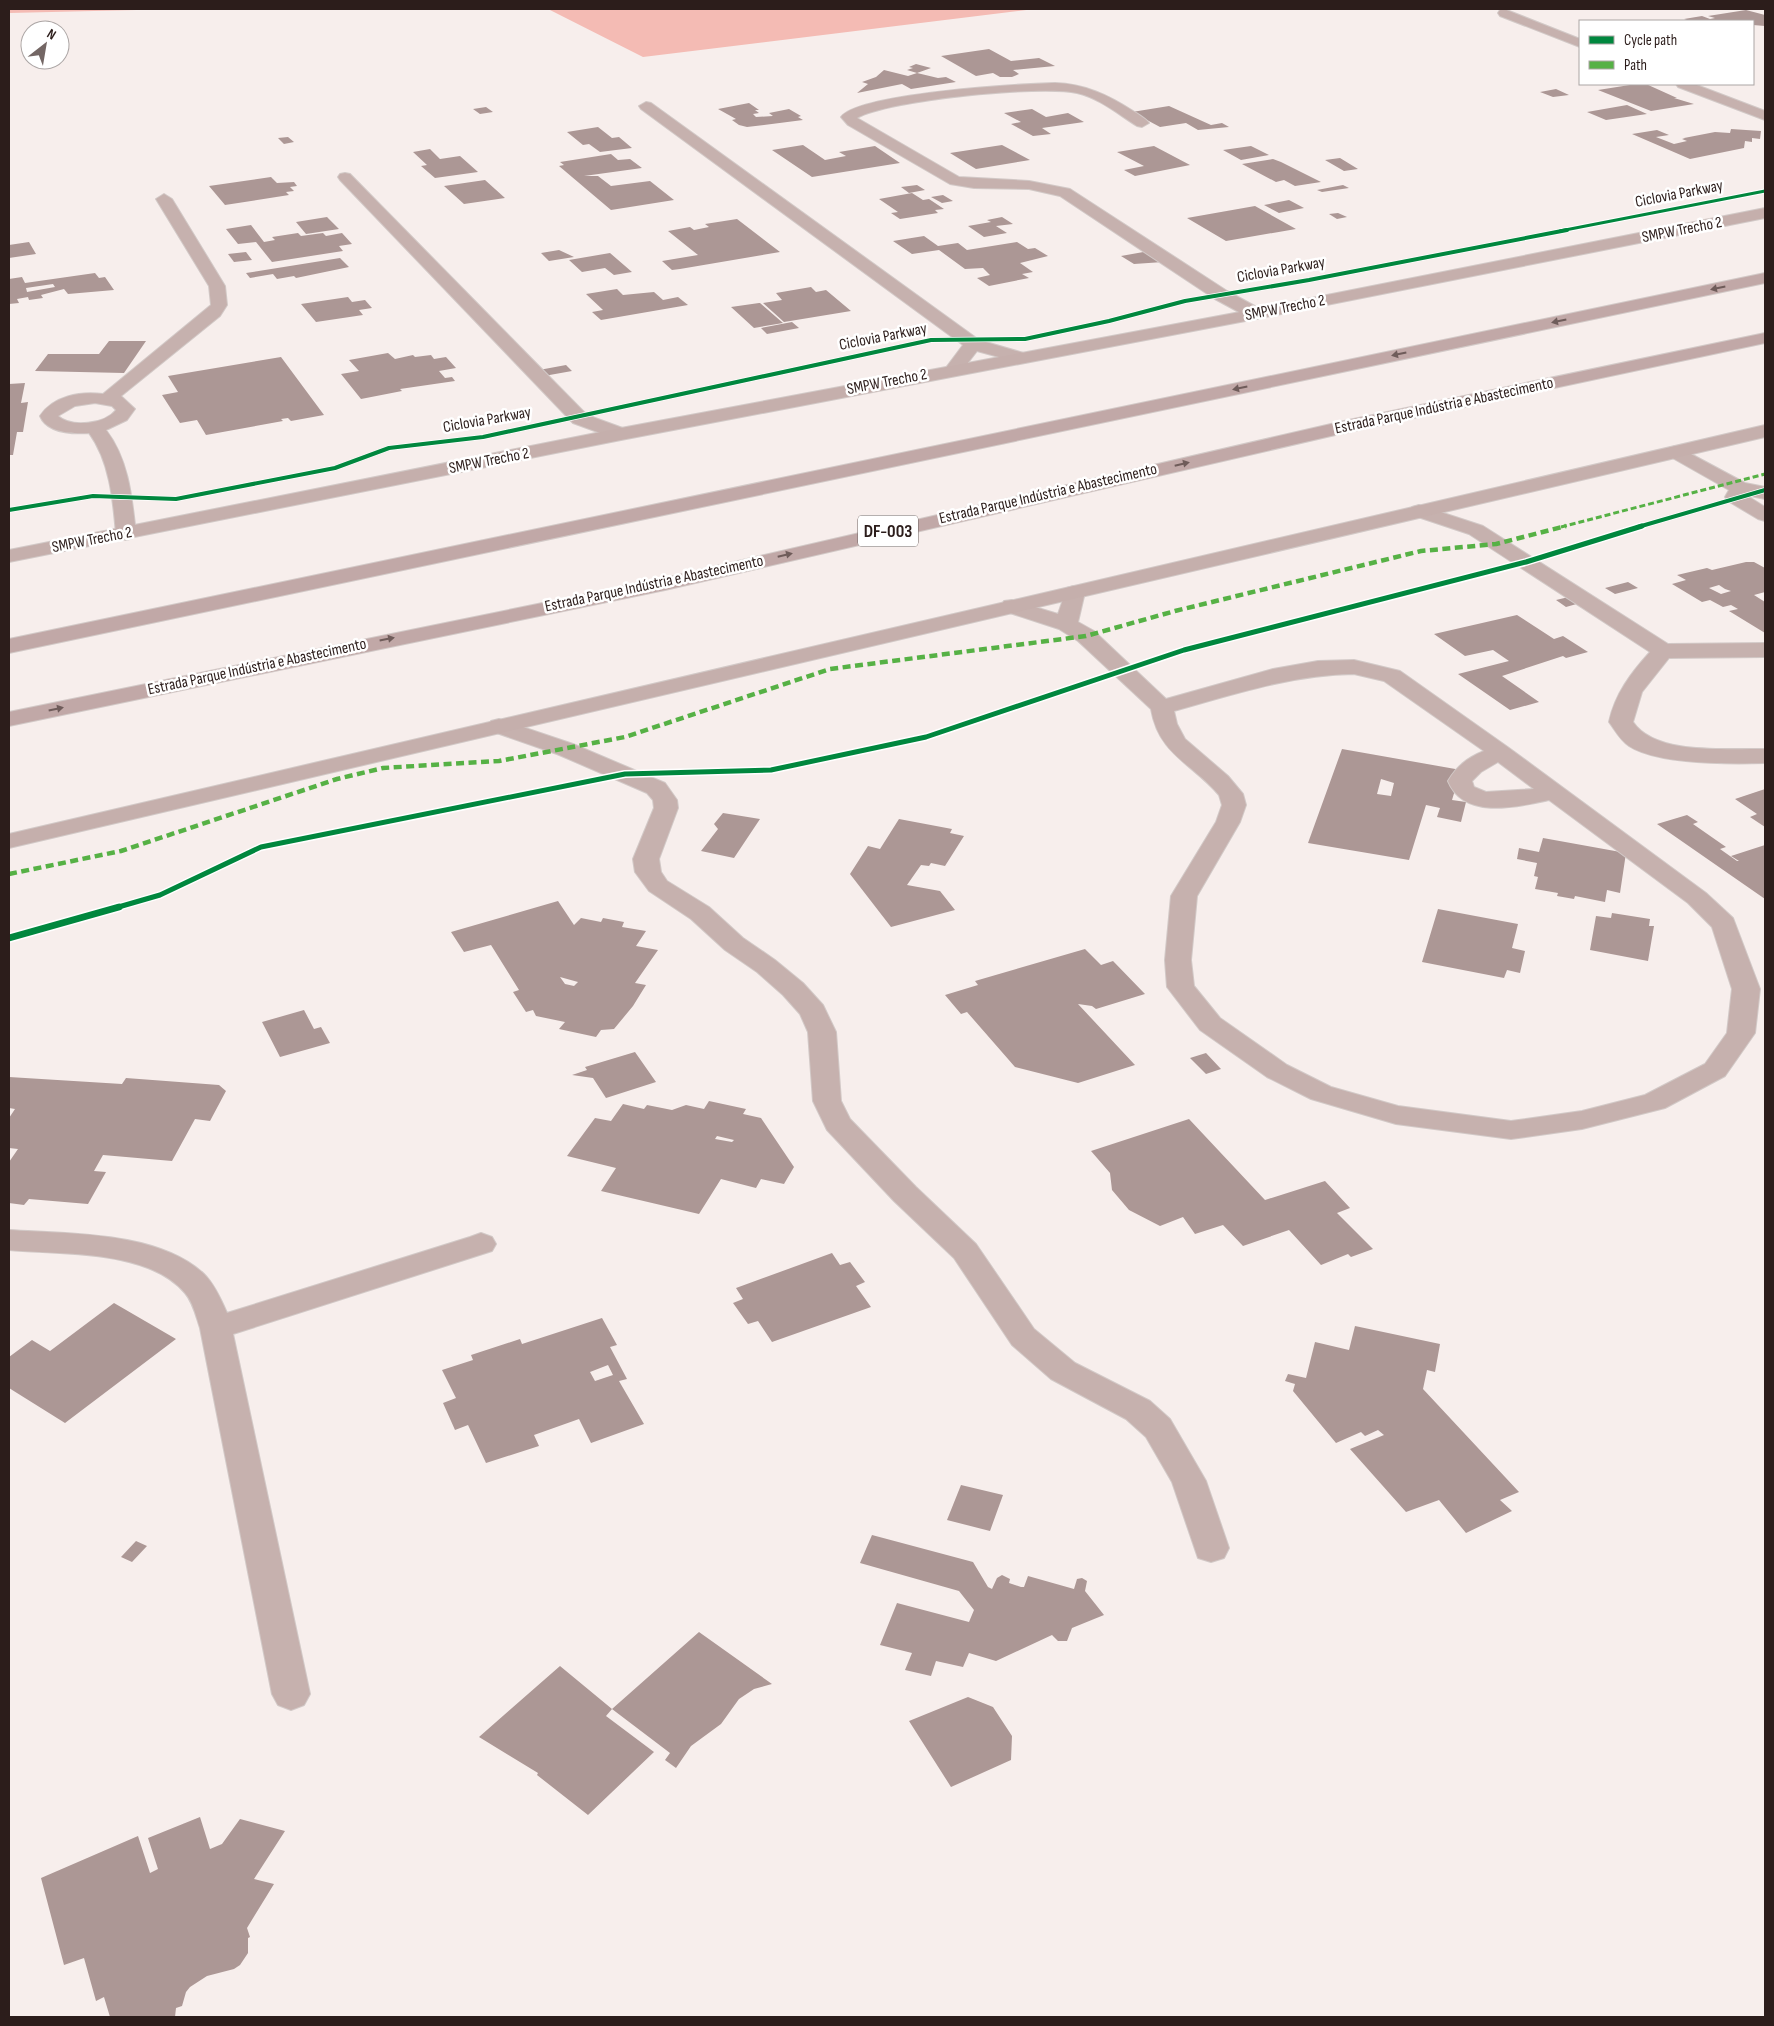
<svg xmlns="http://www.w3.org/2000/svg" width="1774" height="2026" viewBox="0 0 1774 2026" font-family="'Sofia Sans Condensed',sans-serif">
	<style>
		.forest { fill: #f4bbb4 }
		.building { fill: #ac9795; fill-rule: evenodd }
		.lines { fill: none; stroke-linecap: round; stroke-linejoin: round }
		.street-casing { stroke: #d2c9c7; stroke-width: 2 }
		.secondary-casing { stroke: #d2c9c7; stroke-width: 2 }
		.highway-casing { stroke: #d2c9c7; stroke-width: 2 }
		.street { fill: #c6b1ae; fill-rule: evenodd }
		.secondary { fill: #c5afac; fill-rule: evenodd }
		.highway { fill: #c1a8a7; fill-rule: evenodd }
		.quiet-far1 { stroke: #56b145; stroke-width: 3; stroke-dasharray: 6 3; stroke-linecap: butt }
		.quiet { stroke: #56b145; stroke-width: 4.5; stroke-dasharray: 8 4.5; stroke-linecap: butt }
		.cycleway-far3-casing { stroke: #fff; stroke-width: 5 }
		.cycleway-far2-casing { stroke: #fff; stroke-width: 5.5 }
		.cycleway-far1-casing { stroke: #fff; stroke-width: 8 }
		.cycleway-casing { stroke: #fff; stroke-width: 10 }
		.cycleway-far3 { stroke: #00873e; stroke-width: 3 }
		.cycleway-far2 { stroke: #00873e; stroke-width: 4 }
		.cycleway-far1 { stroke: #00873e; stroke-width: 5 }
		.cycleway { stroke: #00873e; stroke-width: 7 }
		.oneway { fill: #6f5c5a }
		.labels { text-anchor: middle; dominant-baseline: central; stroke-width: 5; stroke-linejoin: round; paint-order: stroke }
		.far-street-label { font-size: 16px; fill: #2c1d1b; stroke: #fff }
		.shield { fill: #fff; stroke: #6b615f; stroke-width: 1 }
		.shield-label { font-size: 18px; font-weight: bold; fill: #2c1d1b }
	</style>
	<rect width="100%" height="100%" fill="#f7eeec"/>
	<path class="forest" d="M9 9H179L9 13Z
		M548 9H1035L643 57Z"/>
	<path class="building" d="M1746 10 1765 15V26L1753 25V21H1690L1684 19 1702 16 1710 19 1715 18 1708 16Z
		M989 49 1011 61 1039 58 1055 66 1013 70 1019 74 1012 77H1000L993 73 976 76 941 56Z
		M916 64 931 68 917 73 938 78 946 77 956 82 911 89 902 84 857 93 868 84 862 82 876 77 884 70 908 76 917 73 907 70 913 68 909 67Z
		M1636 84H1646L1677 98H1674L1694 104 1651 111 1598 90Z
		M1556 89 1569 95 1553 97 1540 92Z
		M749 103 759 110H755L759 113 753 114 756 117 773 116 769 113 789 109 801 116 798 117 803 120 747 127 739 125 732 120 736 119 718 109Z
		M1627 105 1647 114 1606 120 1587 112Z
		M1169 106 1211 125 1222 123 1229 127 1198 130 1186 123 1160 127 1132 112Z
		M486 107 493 112 480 114 473 109Z
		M1032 109 1046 117 1068 113 1084 122 1042 128 1051 134 1033 136 1011 124 1021 122 1004 113Z
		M598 127 612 138 619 137 632 148 600 152 589 144 583 145 567 132Z
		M1731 129 1761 131 1760 139 1752 138V142L1745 141 1744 148 1690 159 1632 134 1657 130 1669 135 1656 137 1674 144 1687 141 1682 139 1685 138H1684L1715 132 1730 133Z
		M288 137 294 142 284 144 278 138Z
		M803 145 825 160 846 156 839 152 875 146 900 163 812 177 772 150Z
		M1002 145 1030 160 976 169 950 153Z
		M1154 146 1190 165 1135 176 1124 170 1144 166 1117 152Z
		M1251 146 1269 155 1241 160 1223 150Z
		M430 149 440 159 460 156 478 172 435 178 421 166 427 165 413 152Z
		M611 154 618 160 630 159 642 168 584 176H598L611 186 650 181 674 200 611 210 559 166 564 165 560 162Z
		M1340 158 1358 169 1344 171 1325 160Z
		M1273 159 1281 162 1321 182 1295 186 1284 180 1276 182 1242 164Z
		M271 177 277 183 294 182 297 186 290 187 294 191 286 192 289 195 225 205 209 186Z
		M485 180 505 198 464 204 444 186Z
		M917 185 925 190 909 193 901 187Z
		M1343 185 1349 188 1322 192 1317 190Z
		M912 193 923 200 929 199 944 209 935 210 938 213 900 219 891 213 898 212 879 199Z
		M943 195 953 201 942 203 931 197Z
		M1289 200 1304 208 1279 213 1264 205Z
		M1255 206 1296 229 1226 241 1187 218Z
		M1338 213 1347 217 1337 219 1329 214Z
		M327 217 339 229 306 234 296 222Z
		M1002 217 1013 224 996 226 1007 233 984 237 968 226 991 222 987 220Z
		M737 219 780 252 680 269 672 270 662 261 698 255 668 231 690 227 694 230 709 227 705 224Z
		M251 225 264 242 275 240 272 237 298 233 301 236 323 233 326 236 342 233 352 244 339 246 343 251 272 262 256 242 238 244 226 229Z
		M924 236 938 246 958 243 967 250 1017 242 1028 249 1035 248 1048 256 1020 263 1033 272 1022 274 1029 278 989 286 977 278 990 275 983 268 965 269 939 250 912 254 893 241Z
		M29 242 36 254 9 258V245Z
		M559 250 574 257 549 261 541 253Z
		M1149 251 1163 262 1134 264 1121 256Z
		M246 252 252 260 234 262 228 254Z
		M610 253 632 272 614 275 605 268 582 272 569 260Z
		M340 258 349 267 296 278 294 276 277 279 273 274 250 278 246 273Z
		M95 273 99 278 105 277 114 290 68 294 64 289 41 295 43 298 29 300 28 297 17 299 19 303 9 304V279L22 277 25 283ZM53 284 55 287 27 292 26 288Z
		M811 287 816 292 826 290 851 311 784 322 763 303 782 300 776 293Z
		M617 289 623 295 654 292 663 300 678 297 688 305 601 320 592 312 603 310 586 294Z
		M348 297 352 302 365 300 372 308 359 310 363 315 316 322 301 304Z
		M759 303H760L783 323 754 328 731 307Z
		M792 322 799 328 767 334 761 328Z
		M109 341H146L124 373 35 371 48 354H99Z
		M388 353 395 359 413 355 415 357 431 355 434 359 446 357 456 368 439 371 445 378 452 377 455 381 400 389 402 391 361 399 341 374 359 371 349 360Z
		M281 357 324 415 291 421 288 418 281 419 283 421 206 435 197 420 180 423 162 395 178 392 168 376Z
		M566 365 572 371 544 376 539 370Z
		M25 383 21 403 28 402 23 432H17L13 455H9V384Z
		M1746 562H1754L1765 568V592L1754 595 1765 602V633L1729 611 1738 609 1731 605 1723 607 1710 600 1702 602 1672 584 1686 580 1677 575 1707 568 1712 570ZM1719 585 1725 589 1731 591 1721 594 1709 588Z
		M1628 582 1638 588 1615 594 1605 588Z
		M1577 595 1587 601 1566 607 1556 600Z
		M1517 615 1554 639 1563 636 1588 652 1566 658 1563 656 1502 676 1539 702 1510 710 1458 674 1509 661 1493 650 1465 656 1434 634Z
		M1342 749 1461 770 1452 800 1466 802 1461 822 1437 817 1440 808 1426 805 1409 860 1308 843ZM1381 779 1394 783 1391 796 1377 794Z
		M1765 789V827L1750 817 1757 814 1735 799Z
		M723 813 760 819 734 858 701 851 718 829 714 824Z
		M1687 815 1698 822 1693 824 1726 847 1720 849 1737 861H1739L1731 856 1765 845V899L1657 824Z
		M899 819 952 829 950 833 964 836 945 866 931 863 929 866 921 865 907 885 940 891 955 910 891 927 850 874 868 846 880 849Z
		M1543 838 1626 853 1620 893 1607 890 1605 902 1575 896 1574 899 1557 896 1558 893 1535 889 1538 877 1534 876 1537 863 1517 859 1519 848 1539 852Z
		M558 901 574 925 581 918 601 922 603 918 624 922 622 927 646 931 636 946 658 950 635 983 646 985 633 1006 614 1029 601 1030 596 1037 559 1029 565 1022 536 1016 533 1010 526 1012 513 992 519 990 491 945 464 952 451 932ZM560 977 578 982 574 986 565 984Z
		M1438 909 1518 924 1512 948 1525 951 1520 973 1507 970 1504 978 1422 962Z
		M1612 913 1650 919 1649 926H1654L1648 961 1590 950 1596 916 1611 918Z
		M1085 949 1101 965 1113 961 1145 994 1096 1009 1092 1006 1078 1004 1135 1065 1078 1083 1015 1067 967 1012 961 1014 945 995 978 985 975 981Z
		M304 1010 314 1029 321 1027 330 1043 280 1057 262 1022Z
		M635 1052 656 1082 606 1098 593 1078 572 1075 587 1070 585 1067Z
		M1206 1053 1221 1069 1206 1074 1190 1058Z
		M9 1077 122 1084 126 1078 219 1085 226 1091 210 1121 195 1119 172 1161 103 1155 94 1171 106 1172 88 1204 29 1199 24 1205 9 1203V1162L18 1149 9 1148V1118L15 1109 9 1108Z
		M709 1101 746 1109 743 1114 761 1118 794 1167 784 1184 761 1179 756 1188 721 1179 699 1214 601 1191 616 1168 567 1156 595 1118 611 1121 623 1104 644 1109 647 1105 672 1110 686 1105 704 1109ZM717 1136 734 1140 732 1142 715 1139Z
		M1189 1119 1265 1200 1325 1181 1350 1208 1337 1213 1373 1249 1351 1257 1348 1254 1321 1265 1289 1230 1243 1246 1223 1225 1195 1234 1183 1217 1160 1226 1129 1210 1112 1190 1110 1173 1091 1151Z
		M832 1253 840 1265 850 1262 865 1282 856 1286 871 1307 772 1342 758 1321 748 1324 733 1303 743 1299 736 1288Z
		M114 1303 176 1339 65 1423 9 1388V1357L32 1340 50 1351Z
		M602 1318 617 1345 610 1347 627 1379 619 1381 644 1424 591 1443 579 1419 534 1435 539 1446 486 1463 468 1425 455 1430 443 1403 456 1398 442 1370 473 1360 471 1355 520 1339 522 1344ZM608 1365 613 1375 595 1381 590 1372Z
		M1355 1326 1440 1344 1435 1372 1427 1370 1423 1389 1519 1492 1500 1500 1512 1511 1466 1533 1439 1500 1406 1512 1350 1449 1384 1435 1378 1430 1365 1436 1361 1432 1336 1443 1293 1391 1295 1384 1285 1381 1288 1374 1306 1378 1315 1342 1349 1350Z
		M961 1485 1003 1495 990 1531 947 1520Z
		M872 1535 973 1562 988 1587 992 1589 997 1578 1002 1575 1010 1579 1009 1583 1021 1587H1024L1028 1576 1074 1589 1077 1579 1082 1578 1087 1581 1085 1591 1104 1615 1072 1628 1067 1641H1058L1052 1635 996 1661 969 1653 963 1667 936 1661 931 1676 905 1670 912 1653 880 1645 897 1603 969 1622 974 1610 959 1591 860 1563Z
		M136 1541 147 1546 132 1562 121 1557Z
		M699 1632 772 1684 754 1689 739 1699 721 1724 691 1746 676 1768 665 1760 670 1753 612 1709Z
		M560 1666 612 1709 606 1716 654 1752 588 1815 537 1775 538 1773 479 1737Z
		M968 1697 993 1707 1012 1736 1011 1760 951 1787 909 1721Z
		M200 1817 210 1849 222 1844 240 1819 285 1831 254 1879 274 1884 247 1928 250 1937 248 1938V1953L240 1965 234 1969 207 1976 190 1987 186 1992 182 2006 176 2008 175 2017H110L104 1997 96 2001 84 1958 64 1965 41 1878 138 1836 150 1873 158 1869 148 1838Z"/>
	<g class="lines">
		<g class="street-casing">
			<path id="street" d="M1504 9 1580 39V47L1500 16 1498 13 1500 10Z
				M1055 83C1085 84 1108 95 1133 111 1139 115 1145 118 1149 123L1142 127 1137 126C1118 114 1099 98 1077 93 1040 85 889 100 857 118L959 177 1029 181 1070 189 1227 291 1262 310 1264 314 1262 318H1250L1215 299 1060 196 1029 189 974 188 950 184 848 125 841 117C859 93 1020 84 1055 83Z
				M1676 84H1694L1765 111V120L1678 87Z
				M646 102 651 103 979 340 1027 354 1030 358 1027 362 1021 363 977 351 960 373H948L945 369 963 345 641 109 639 106Z
				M345 173 350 174 587 415 628 430 630 434 628 438H614L573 423 340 180 338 177 340 174Z
				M164 194 172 199 225 286 227 305 220 316 121 396 135 409 127 420 106 430C129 460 132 498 136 534L133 538 126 540 119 538 116 534C113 500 110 462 89 433 73 434 47 433 40 416 53 396 80 391 103 394L211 305 209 286 156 199ZM95 403 112 406 116 410C105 424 72 428 58 416L75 406Z
				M1676 446 1745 483 1765 487V499L1746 495 1765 507V521L1758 519 1728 501 1725 497 1729 490 1669 456 1666 452 1669 448Z
				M1419 505 1483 526 1668 644 1765 643V657L1669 658 1642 692 1633 722C1656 756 1728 748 1765 749V763C1730 764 1658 765 1629 746 1620 740 1615 730 1609 722 1615 694 1631 673 1650 652L1469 534 1412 515 1409 511 1412 507Z
				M1074 586 1081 588 1085 592 1078 622 1094 631 1166 699 1273 669 1318 661 1354 660 1400 671 1509 748 1706 893 1733 918 1760 989 1755 1033 1725 1076 1665 1108 1582 1129 1511 1139 1396 1124 1311 1099 1267 1077 1200 1030 1167 987 1165 960 1171 896 1216 822 1222 805 1219 795C1192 763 1159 755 1151 709L1078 641 1059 629 1004 611 1001 606 1004 601 1012 600 1058 614 1067 588ZM1354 674 1384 681 1484 751C1467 758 1457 766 1448 781 1464 820 1517 807 1549 800L1688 903 1712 927 1732 989 1727 1033 1705 1064 1645 1095 1582 1111 1511 1121 1398 1106 1331 1087 1287 1065 1220 1018 1194 986 1191 960 1197 896 1240 822 1246 805 1243 794 1228 776 1185 739 1177 724 1174 711C1234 694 1291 675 1354 674ZM1498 762 1534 789 1486 792 1474 787 1472 781 1481 772Z
				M499 719 573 744 665 783 677 800 678 808 659 859 661 872 667 881 709 907 743 938 775 960 803 983 823 1005 836 1032 841 1101 850 1119 916 1187 976 1244 1034 1329 1075 1363 1150 1401 1170 1419 1206 1481 1229 1548 1224 1558 1211 1562 1198 1558 1172 1482 1146 1437 1126 1419 1051 1379 1012 1345 954 1258 894 1201 827 1130 813 1101 808 1032 800 1014 783 995 757 972 725 950 691 919 649 891 635 872 633 859 654 808 653 800 647 793 557 754 491 731 487 726 491 721Z
				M9 1230C68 1234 158 1231 204 1274 214 1284 221 1299 227 1313L470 1237 481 1233 492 1237 496 1244 492 1251 233 1334 310 1694 304 1705 291 1710 278 1705 272 1694 200 1328C196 1316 193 1302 185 1293 148 1249 61 1255 9 1250Z"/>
		</g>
		<g class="secondary-casing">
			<path id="secondary" d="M1765 208V218L1256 319 621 440 9 562V550L621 428 1256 309Z
				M1765 425V437L9 848V834Z"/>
		</g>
		<g class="highway-casing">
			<path id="highway" d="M1765 273V283L9 653V639Z
				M1765 333V343L1344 433 665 590 9 726V712L665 578 1344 421Z"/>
		</g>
		<use href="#street" class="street"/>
		<use href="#secondary" class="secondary"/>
		<use href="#highway" class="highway"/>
		<path class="quiet-far1" d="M1561 527 1765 474"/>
		<path class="quiet" d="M9 874 121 851 337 779 383 768 499 761 625 737 830 669 1086 636 1175 611 1421 551 1496 544 1566 526"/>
		<g class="cycleway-far3-casing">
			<path id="cycleway-far3" d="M1560 231 1765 191"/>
		</g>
		<g class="cycleway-far2-casing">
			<path id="cycleway-far2" d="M9 510 93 496 176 499 335 468 389 448 483 437 931 340 1025 339 1109 321 1185 301 1309 280 1567 230
				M1638 527 1765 490"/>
		</g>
		<g class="cycleway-far1-casing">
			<path id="cycleway-far1" d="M115 908 160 895 261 847 625 774 771 770 926 737 1184 650 1526 562 1642 526"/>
		</g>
		<g class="cycleway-casing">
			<path id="cycleway" d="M9 938 119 907"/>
		</g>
		<use href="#cycleway-far3" class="cycleway-far3"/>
		<use href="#cycleway-far2" class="cycleway-far2"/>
		<use href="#cycleway-far1" class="cycleway-far1"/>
		<use href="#cycleway" class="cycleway"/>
	</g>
	<defs><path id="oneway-solid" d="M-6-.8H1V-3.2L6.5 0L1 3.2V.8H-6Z" transform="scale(1.25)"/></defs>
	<g class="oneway">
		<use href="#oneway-solid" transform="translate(1718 288) rotate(168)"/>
		<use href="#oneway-solid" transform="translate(1559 321) rotate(168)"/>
		<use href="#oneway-solid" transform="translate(1399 354) rotate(168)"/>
		<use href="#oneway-solid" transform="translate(1240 388) rotate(168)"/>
		<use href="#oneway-solid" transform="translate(1182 464) rotate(-13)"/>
		<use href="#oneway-solid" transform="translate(785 555) rotate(-13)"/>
		<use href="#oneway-solid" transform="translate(387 639) rotate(-11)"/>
		<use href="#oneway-solid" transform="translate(56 709) rotate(-12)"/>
	</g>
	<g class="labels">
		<g class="far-street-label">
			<text transform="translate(1679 194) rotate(-11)">Ciclovia Parkway</text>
			<text transform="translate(1682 230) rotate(-11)">SMPW Trecho 2</text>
			<text transform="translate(1281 270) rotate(-10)">Ciclovia Parkway</text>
			<text transform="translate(1285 308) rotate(-11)">SMPW Trecho 2</text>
			<text transform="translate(883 337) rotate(-11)">Ciclovia Parkway</text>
			<text transform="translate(887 382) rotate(-11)">SMPW Trecho 2</text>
			<text transform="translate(1444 406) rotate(-12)">Estrada Parque Indústria e Abastecimento</text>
			<text transform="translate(487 420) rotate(-10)">Ciclovia Parkway</text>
			<text transform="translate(489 461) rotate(-11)">SMPW Trecho 2</text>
			<text transform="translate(1048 494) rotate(-13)">Estrada Parque Indústria e Abastecimento</text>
			<text transform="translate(92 540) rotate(-11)">SMPW Trecho 2</text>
			<text transform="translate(654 584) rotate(-12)">Estrada Parque Indústria e Abastecimento</text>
			<text transform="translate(257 667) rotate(-12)">Estrada Parque Indústria e Abastecimento</text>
		</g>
		<rect class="shield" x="858" y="515.5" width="60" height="31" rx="4"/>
		<g class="shield-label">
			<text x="888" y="531">DF-003</text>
		</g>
	</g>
	<rect width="1774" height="2026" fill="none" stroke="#2c1d1b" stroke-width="20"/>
	<rect x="1579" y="20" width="175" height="65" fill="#ffffff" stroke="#aba5a4"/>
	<rect x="1589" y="36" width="25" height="8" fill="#00873e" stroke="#aba5a4"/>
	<text x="1624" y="45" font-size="15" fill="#2c1d1b">Cycle path</text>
	<rect x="1589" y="61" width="25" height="8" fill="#56b145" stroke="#aba5a4"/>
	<text x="1624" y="70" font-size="15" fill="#2c1d1b">Path</text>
	<g transform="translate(45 45) rotate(31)"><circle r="24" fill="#ffffff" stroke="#aba5a4"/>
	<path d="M0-4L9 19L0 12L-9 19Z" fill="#736664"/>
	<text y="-8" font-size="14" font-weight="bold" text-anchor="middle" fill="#2c1d1b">N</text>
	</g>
</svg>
